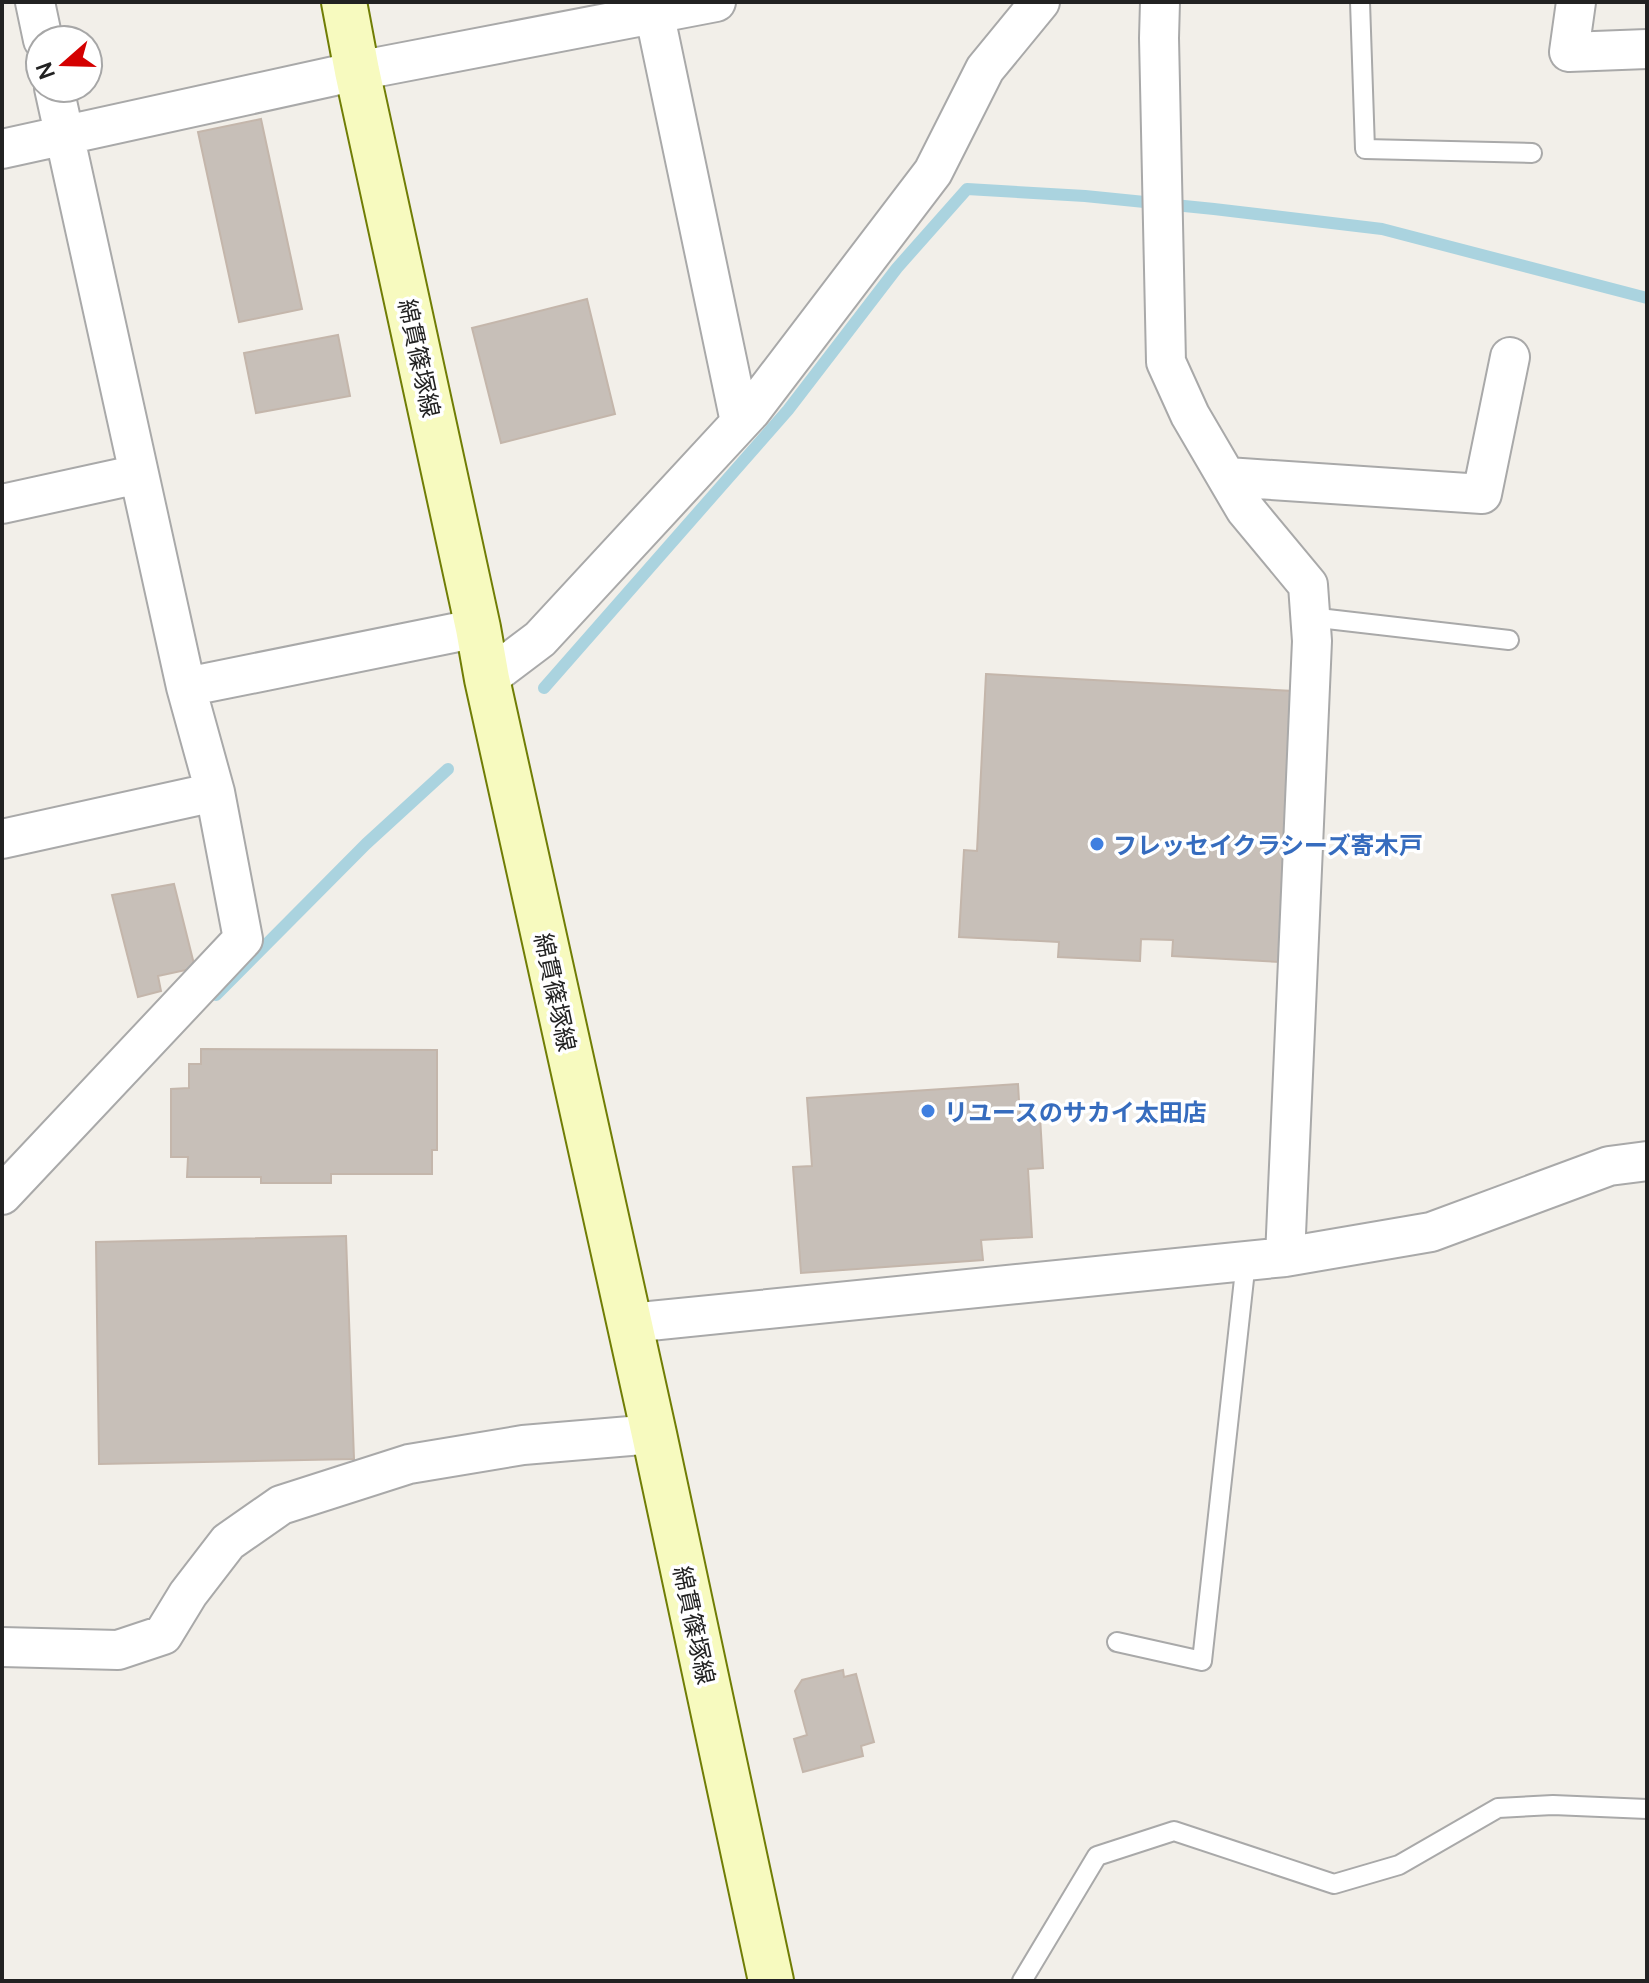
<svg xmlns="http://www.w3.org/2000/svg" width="1649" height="1983" viewBox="0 0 1649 1983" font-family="Manrope,'Noto Sans JP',sans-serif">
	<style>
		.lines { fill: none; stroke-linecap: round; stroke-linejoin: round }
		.stream { stroke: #aad3df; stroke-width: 12 }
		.building { fill: #c7bfb8; stroke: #c4b6ab; stroke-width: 2 }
		.lane-casing { stroke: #a9a9a9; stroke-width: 22 }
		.street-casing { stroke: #a9a9a9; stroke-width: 42 }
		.secondary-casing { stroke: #707d05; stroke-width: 48 }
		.lane { stroke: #fff; stroke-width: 18 }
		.street { stroke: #fff; stroke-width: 38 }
		.secondary { stroke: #f7fabf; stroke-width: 44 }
		.shop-dot { fill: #3f7fe0; stroke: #fff; stroke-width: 3 }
		.labels { text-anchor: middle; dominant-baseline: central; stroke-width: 7; stroke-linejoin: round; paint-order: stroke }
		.street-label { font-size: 24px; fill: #222; stroke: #fff }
		.shop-label { font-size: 24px; font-weight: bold; fill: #366cbe; stroke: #fff; text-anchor: start }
	</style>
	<rect width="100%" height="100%" fill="#f2efe9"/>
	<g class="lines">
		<path class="stream" d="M544 688 788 410 897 268 967 189 1085 196 1214 209 1382 229 1647 298
			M216 995 366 844 448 769"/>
	</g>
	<path class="building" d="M261 119 302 309 239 322 198 132Z
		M587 299 615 414 501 443 472 328Z
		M338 335 350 396 256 413 244 353Z
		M986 674 1293 691 1280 962 1172 956 1173 940 1141 939 1140 961 1058 957 1059 942 959 937 964 850 977 851Z
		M174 884 195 968 158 976 161 991 138 997 112 895Z
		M201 1049 437 1050V1150H432V1174H331V1183H261V1177H187L188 1157H171V1089L189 1088V1064H201Z
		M1018 1084 1020 1118 1040 1116 1043 1168 1028 1169 1032 1237 981 1240 983 1260 801 1273 793 1167 812 1166 807 1098Z
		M346 1236 354 1459 99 1464 96 1242Z
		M843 1670 844 1677 856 1674 874 1742 861 1746 863 1756 803 1772 794 1739 807 1735 795 1691 802 1680Z"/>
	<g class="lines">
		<g class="lane-casing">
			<path id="lane" d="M1360 2 1365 149 1532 153
				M1310 617 1509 640
				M1117 1642 1202 1661 1246 1261
				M1022 1981 1097 1856 1174 1831 1334 1884 1399 1865 1498 1808 1553 1805 1647 1809"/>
		</g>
		<g class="street-casing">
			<path id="street" d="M35 2 43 40
				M652 2 740 422
				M1160 2 1159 38 1166 362 1190 415 1245 509 1308 585 1312 641 1285 1257
				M1576 2 1569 52 1647 49
				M2 149 357 71 716 2
				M1227 477 1482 494 1510 357
				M2 504 139 474
				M487 679 540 639 751 411 933 172 985 69 1040 2
				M186 687 478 628
				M2 839 215 792
				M2 1195 243 939 215 792 186 687 54 88
				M630 1323 1285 1257 1431 1232 1609 1166 1647 1161
				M2 1647 118 1650 163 1635 188 1594 228 1542 281 1505 409 1464 523 1445 654 1434"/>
		</g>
		<g class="secondary-casing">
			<path id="secondary" d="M344 2 357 71 478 628 487 679 654 1434 771 1981"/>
		</g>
		<use href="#lane" class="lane"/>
		<use href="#street" class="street"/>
		<use href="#secondary" class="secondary"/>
	</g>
	<g class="shop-dot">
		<circle cx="1097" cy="844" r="8"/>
		<circle cx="928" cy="1111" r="8"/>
	</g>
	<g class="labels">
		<g class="street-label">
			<text transform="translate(420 358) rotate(78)">綿貫篠塚線</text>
			<text transform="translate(556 992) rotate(78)">綿貫篠塚線</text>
			<text transform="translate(695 1625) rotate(78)">綿貫篠塚線</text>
		</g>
		<g class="shop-label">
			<text x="1113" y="844">フレッセイクラシーズ寄木戸</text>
			<text x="944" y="1111">リユースのサカイ太田店</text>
		</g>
	</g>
	<rect width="1649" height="1983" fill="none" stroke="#222222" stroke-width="8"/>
	<g transform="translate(64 64) rotate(250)"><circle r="38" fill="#ffffff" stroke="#a7a7a7" stroke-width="2"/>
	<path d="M0-6L14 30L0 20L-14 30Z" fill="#d40000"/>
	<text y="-12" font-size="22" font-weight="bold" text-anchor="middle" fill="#222222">N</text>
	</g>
</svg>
